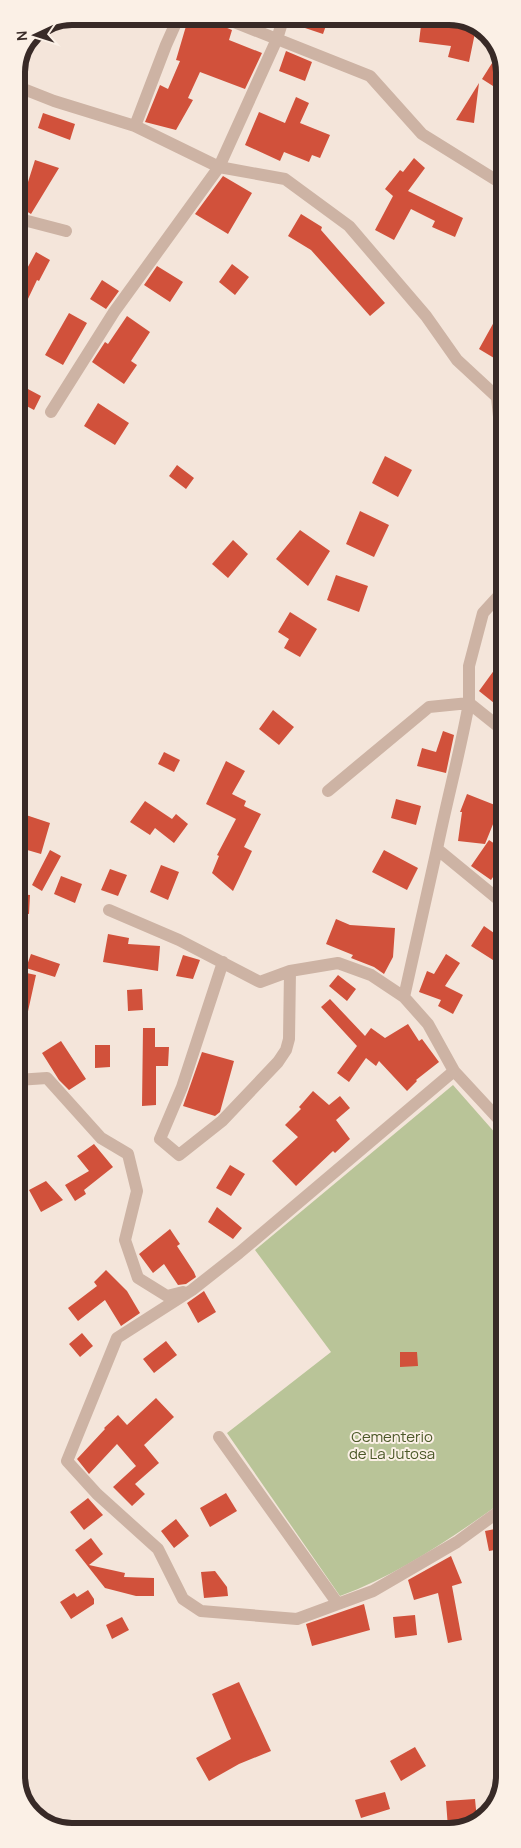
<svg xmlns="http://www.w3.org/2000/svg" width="521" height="1848" viewBox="0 0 521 1848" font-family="Manrope,sans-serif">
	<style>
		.green { fill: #b9c498 }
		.building { fill: #d1513b }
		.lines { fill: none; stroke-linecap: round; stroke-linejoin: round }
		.minor { stroke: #cdb3a4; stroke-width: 12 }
		.tertiary { stroke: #cdb3a4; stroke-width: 12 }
		.labels { text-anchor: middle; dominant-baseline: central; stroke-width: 4; stroke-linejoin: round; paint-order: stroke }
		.park-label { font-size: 15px; fill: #4b5828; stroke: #fbf0e6 }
		.rim { fill: none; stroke: #382a27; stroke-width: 6 }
	</style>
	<rect width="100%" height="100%" fill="#f4e5da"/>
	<path class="green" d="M453 1085 504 1143 505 1500C453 1537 400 1574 340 1596L227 1433 331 1352 255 1250Z"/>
	<path class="building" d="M189 16H197L213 22 232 30 229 40 262 53 245 89 200 72 188 98 193 100 176 130 145 122 160 85 168 89 180 61 176 60Z
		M292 16 329 17 323 34 290 23Z
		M422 17H441V20L476 28 469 62 448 57 451 46 419 42Z
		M286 51 312 62 305 81 279 71Z
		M499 52 504 61V93L482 79Z
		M479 83 474 123 456 120Z
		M296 97 309 103 300 123 330 135 320 158 312 155 309 162 284 152 280 161 245 145 259 112 285 123Z
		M43 113 75 124 70 140 38 128Z
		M414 158 425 168 408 191 463 218 455 237 432 227 435 221 411 209 394 240 375 230 393 196 385 189 400 170 403 172Z
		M35 160 59 168 31 214 16 205V175L28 182Z
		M223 176 252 193 228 234 195 214Z
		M301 214 322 227 321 230 385 303 370 316 311 250 288 236Z
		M36 252 50 260 39 281 37 280 16 324V289Z
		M232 264 249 277 235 295 219 282Z
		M157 266 183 282 170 302 144 285Z
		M102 280 119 291 106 309 90 299Z
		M69 313 87 323 63 365 45 355Z
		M127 316 150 332 131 361 137 365 124 384 92 362 105 342 108 344Z
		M494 322 504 328V364L479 349Z
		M26 388 41 396 34 410 21 403V397Z
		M98 403 129 423 115 445 84 426Z
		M385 456 412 470 398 497 372 483Z
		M177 465 194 478 186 489 169 476Z
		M360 511 389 525 374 557 346 544Z
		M300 530 330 551 308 586 276 559Z
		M233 540 248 554 228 578 212 564Z
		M336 575 368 586 359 612 327 600Z
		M290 612 317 629 300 657 284 648 289 639 278 632Z
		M495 669 504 676V711L479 691Z
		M273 710 294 727 279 745 259 729Z
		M443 731 454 735 446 773 417 766 422 748 436 752Z
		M164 752 180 760 174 772 158 764Z
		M226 761 245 771 232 794 246 801 244 806 261 814 244 847 252 851 233 891 212 873 219 856 217 855 236 819 206 804Z
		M467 794 500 807 485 844 458 841 462 812H460Z
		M396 799 421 806 416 825 391 818Z
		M145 801 172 819 176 814 188 824 174 843 155 828 150 835 130 822Z
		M17 812 50 823 41 854 17 847Z
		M489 840 504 850V861L491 880 471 866Z
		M50 850 61 856 42 891 32 885Z
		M384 850 418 868 407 890 372 872Z
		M161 865 179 872 168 900 150 892Z
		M110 869 127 875 118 896 101 890Z
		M61 876 82 884 75 903 54 894Z
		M17 894 30 895 29 914 17 913Z
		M336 919 350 925 395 928 393 957 384 974 374 967 351 958 353 955 326 944Z
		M484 926 504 940 493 960 471 946Z
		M108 934 129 938 128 944 160 946 158 971 103 962Z
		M31 954 60 964 55 977 26 968Z
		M446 954 460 963 445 986 463 995 453 1014 438 1006 441 1000 419 992 427 971 434 974Z
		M183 955 200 960 193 979 176 976Z
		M17 971 36 975 23 1034 17 1033Z
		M338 975 356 989 347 1001 329 986Z
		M142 989 143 1010 128 1011 127 990Z
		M330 999 365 1036 371 1028 385 1038 408 1024 419 1041 422 1039 439 1062 416 1080 417 1081 407 1091 379 1061 376 1066 366 1058 349 1082 337 1073 357 1046 321 1007Z
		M143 1028H155V1047H169L168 1066H156V1105L142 1106Z
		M61 1041 86 1079 69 1090 59 1080 42 1053Z
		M95 1045H110V1067L95 1068Z
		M202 1052 234 1061 220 1112 215 1116 183 1106Z
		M313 1091 329 1105 340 1096 350 1108 336 1120 350 1139 335 1153 333 1151 296 1186 272 1161 298 1137 285 1125 301 1109 299 1107Z
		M94 1144 113 1167 84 1190 86 1194 75 1201 65 1185 89 1171 77 1156Z
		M230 1165 245 1174 231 1196 216 1188Z
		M46 1181 63 1200 41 1212 29 1190Z
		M217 1207 242 1228 233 1239 208 1222Z
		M170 1229 180 1244 177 1246 194 1272 196 1277 186 1284 178 1285 164 1264 153 1273 139 1254Z
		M106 1270 127 1291 140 1313 121 1326 105 1300 78 1321 68 1308 97 1286 94 1282Z
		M204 1291 216 1312 198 1323 187 1303Z
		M82 1333 93 1346 80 1357 69 1344Z
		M166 1341 177 1355 154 1373 143 1359Z
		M400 1352H417L418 1366 400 1367Z
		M156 1398 174 1417 144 1445 159 1463 135 1484 145 1494 132 1506 113 1487 136 1466 117 1444 89 1474 77 1459 105 1429 104 1428 118 1415 127 1425Z
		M226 1493 237 1511 210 1527 200 1508Z
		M88 1498 103 1515 84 1530 70 1512Z
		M176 1519 189 1536 174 1548 161 1531Z
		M505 1527V1548L489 1551 485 1531Z
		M91 1538 103 1554 89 1565 125 1573 124 1577 154 1578V1596H136L105 1588 75 1550Z
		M451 1556 462 1583 452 1586 462 1640 448 1643 438 1593 414 1600 408 1580Z
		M215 1571 227 1587 228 1596 204 1598 201 1572Z
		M88 1590 94 1599V1604L71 1619 60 1602 74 1593 77 1597Z
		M364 1604 370 1630 312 1646 306 1624Z
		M415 1615 417 1635 395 1638 393 1617Z
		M122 1617 129 1630 112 1639 106 1625Z
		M239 1682 271 1751 239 1764 209 1781 196 1758 231 1739 212 1694Z
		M415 1747 426 1766 401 1781 390 1761Z
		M385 1792 390 1809 361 1818 355 1800Z
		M475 1799 477 1820 467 1827 448 1828 446 1801Z"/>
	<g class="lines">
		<path class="minor" d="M219 16 370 76 422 134 504 185
			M16 86 54 101 135 126 219 167 285 179 349 226 426 316 457 360 497 397 504 466
			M135 126 166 45 179 16
			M16 218 66 231
			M51 412 114 312 219 167 277 39 284 16
			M504 731 469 703C460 752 447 800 437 849L504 904
			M328 791 429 707 469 703V666L483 613 504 590
			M109 910 179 940 260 982 290 971 338 963 371 975 404 997 428 1024 454 1071 504 1125
			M223 962 182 1087 160 1139 179 1155 222 1121 278 1062 286 1050 289 1039 290 971
			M404 997 437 849
			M454 1071 239 1253 192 1290 117 1338 67 1461 97 1494 158 1549 183 1599 201 1611 297 1619 373 1591 457 1542 505 1507
			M17 1080 47 1078 101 1138 128 1154 137 1191 125 1240 138 1278 167 1296 183 1292
			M219 1437 338 1604
			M500 1642 505 1632"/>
		<path class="tertiary" d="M503 1124 504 1121"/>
	</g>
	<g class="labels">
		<g class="park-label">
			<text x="392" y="1436">Cementerio<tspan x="392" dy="17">de La Jutosa</tspan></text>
		</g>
	</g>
	<path d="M0 0H521V1848H0ZM72 25H449A47 47 0 0 1 496 72V1776A47 47 0 0 1 449 1823H72A47 47 0 0 1 25 1776V72A47 47 0 0 1 72 25Z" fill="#fbf0e6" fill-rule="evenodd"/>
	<path class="rim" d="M72 25H449A47 47 0 0 1 496 72V1776A47 47 0 0 1 449 1823H72A47 47 0 0 1 25 1776V72A47 47 0 0 1 72 25Z"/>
	<g transform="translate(35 35) rotate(266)" stroke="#fbf0e6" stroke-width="4" paint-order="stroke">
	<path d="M0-4L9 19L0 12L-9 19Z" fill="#382a27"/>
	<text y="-8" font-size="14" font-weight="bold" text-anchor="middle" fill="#382a27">N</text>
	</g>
</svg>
